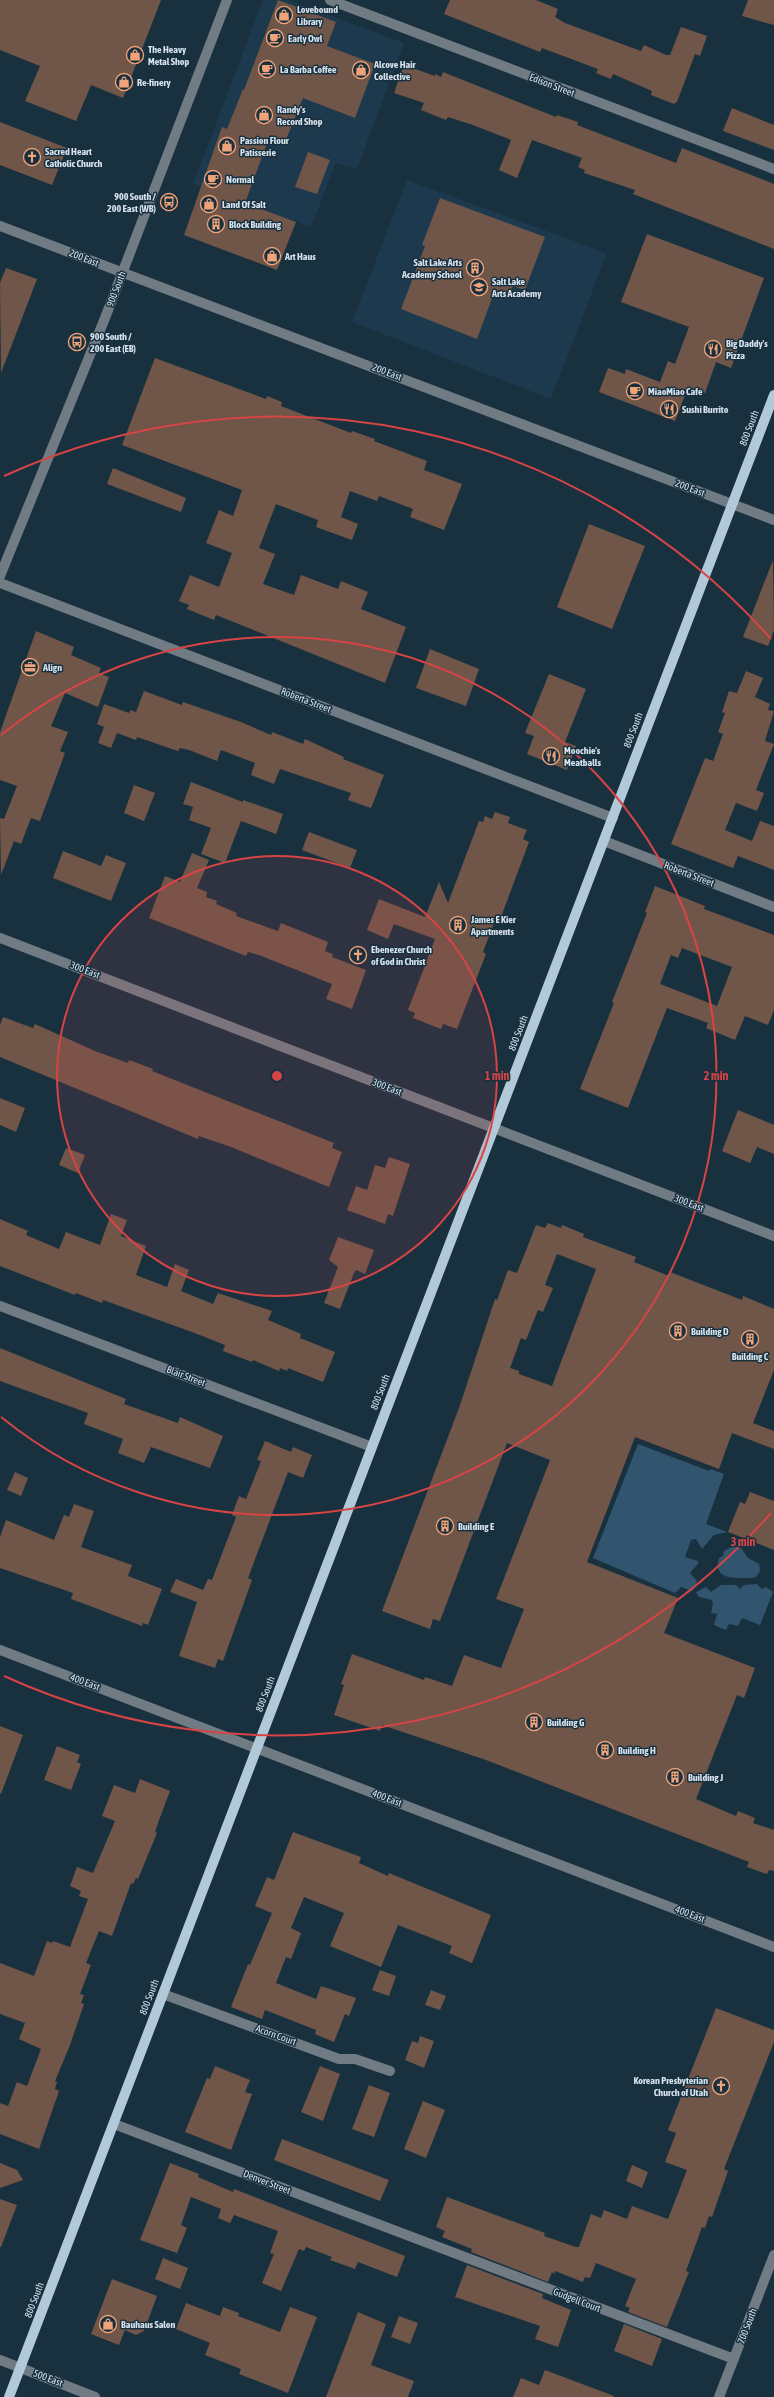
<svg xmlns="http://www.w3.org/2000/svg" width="774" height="2397" viewBox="0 0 774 2397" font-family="'Asap Condensed',sans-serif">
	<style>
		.built { fill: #1d394e }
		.green { fill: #32556f }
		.building { fill: #705648; fill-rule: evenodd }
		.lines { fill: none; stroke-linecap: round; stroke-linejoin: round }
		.minor { stroke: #707b83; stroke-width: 10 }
		.major { stroke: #b2c9da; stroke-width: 10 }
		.ring { fill: none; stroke: #d64446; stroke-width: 2 }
		.labels { text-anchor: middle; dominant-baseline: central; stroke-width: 3; stroke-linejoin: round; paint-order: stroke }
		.poi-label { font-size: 10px; font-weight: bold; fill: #d6e3ee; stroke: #19303f; text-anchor: start }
		.street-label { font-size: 10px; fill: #d6e3ee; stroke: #19303f }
		.centre { fill: #d64446; stroke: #19303f; stroke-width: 2 }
		.ring-label { font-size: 12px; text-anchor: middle; font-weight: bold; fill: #d64446; stroke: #19303f; stroke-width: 3; stroke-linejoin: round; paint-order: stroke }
	</style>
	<rect width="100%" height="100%" fill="#19303f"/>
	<path class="built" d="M263 0H289L404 43 357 169 336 163 311 227 193 184Z
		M407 180 607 253 551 399 352 322Z"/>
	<path class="green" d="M638 1444 709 1471 710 1469 724 1474 706 1524 727 1532 714 1535 702 1549 696 1539 691 1540 685 1557 698 1561V1564L690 1573 697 1581 692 1591 681 1587 675 1593 593 1558Z
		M733 1546 741 1548 748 1558 759 1564 760 1571 756 1577C751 1579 746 1577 740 1578 727 1578 714 1576 719 1558L723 1556 724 1551Z
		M757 1584 762 1589 766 1587 773 1592 760 1625 742 1618 738 1626 729 1624 726 1630 714 1625 717 1614 711 1613 713 1604 712 1600 699 1597 696 1592 706 1587 711 1592 721 1585H736L740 1589 744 1585Z"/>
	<path class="building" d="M0 0H161L123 98 91 85 76 121 25 101 40 66 0 50Z
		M278 0 336 22 327 46 375 64 355 118 303 98 285 142 270 135 245 203 296 222 277 270 184 235 222 127 227 129 243 89 244 90Z
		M450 0H536L558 9 555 17 565 23 641 51 644 45 666 55H670L681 27 707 36 700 56 695 54 677 102 674 104 651 95 652 91 613 74 611 79 596 73 598 69 542 48 540 52 444 14Z
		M748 0H774V25L742 16Z
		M404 65 435 76V74L441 77 443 72 556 117 557 115 578 122 577 125 676 163 682 148 774 184V249L633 194 635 190 584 173 585 170 578 167 582 158 532 140 517 178 499 170 511 140 473 125 448 117 446 120 421 110 424 103 394 93Z
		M732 108 774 125V150L723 131Z
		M0 122 67 148 52 185 0 165Z
		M308 152 330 160 317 194 295 187Z
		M440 198 545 237 525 290 513 286 509 296 495 290 477 339 401 309 425 246 422 245Z
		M647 234 764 278 731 368 716 362 705 393 688 387 675 421 599 392 608 368 625 374 626 369 660 382 668 361 675 364 689 327 621 302Z
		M6 268 37 279 1 373 0 283Z
		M155 358 266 399 267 396 282 402 281 406 351 433 352 431 375 439 374 441 427 461 424 470 462 484 444 530 410 517 413 509 379 496 377 501 350 491 341 517 358 524 352 540 316 527 318 520 276 504 259 548 275 554 263 584 294 595 301 575 338 589 341 581 368 592 361 609 406 627 385 683 216 615 214 620 187 609 189 605 179 601 190 575 219 587 232 553 206 543 219 510 233 516 242 490 122 445Z
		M113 468 186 498 181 512 107 484Z
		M589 524 645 546 612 629 557 607Z
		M773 560 774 630 768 646 743 637Z
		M36 631 74 647 71 655 101 668 99 673 109 677 98 707 65 693 51 726 68 732 60 751 65 753 40 821 31 818 21 844 14 841 1 875 0 818 4 819 17 786 0 780V732Z
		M430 649 479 669 466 706 416 688Z
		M746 671 763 678 755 697 770 704 768 710 774 711 765 741 774 744 756 790 764 793 757 811 736 803 725 830 752 841 760 821 774 826V870L738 856 733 868 671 844 705 758 713 761 723 734 718 732 725 713 722 712 729 691 737 693Z
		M549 674 586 689 565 742 576 746 567 770 527 754 534 736 525 733Z
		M144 691 182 705 183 702 241 722 271 735 272 732 303 744 305 739 344 757 343 759 384 775 371 808 348 800 351 793 280 769 274 784 251 775 255 763 221 750 217 761 189 750 180 748 178 751 137 737 136 740 117 733 111 748 98 743 104 727 97 724 104 704 129 713 130 710 136 712Z
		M191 782 243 802V800L283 814 276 834 241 821 225 863 201 854 211 828 189 820 193 807 183 804Z
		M134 785 155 793 144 821 124 813Z
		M495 812 510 817 508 823 527 830 523 839 529 842 501 917 497 915 483 952 486 954 457 1029 443 1024 441 1029 413 1018 415 1013 408 1010 435 939 394 924 388 939 367 930 379 899 425 917 439 882 448 903 479 821 483 822 485 816 492 819Z
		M309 832 357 850 350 868 302 850Z
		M63 851 101 866 106 855 126 863 111 901 53 878Z
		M192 853 209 860 197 888 207 892 206 897 217 901 216 904 237 913 236 916 278 931 281 923 328 942 325 951 333 954 332 957 366 970 352 1009 326 999 332 984 259 955 248 952 246 956 149 918 165 876 180 882Z
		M655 886 705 906 704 909 774 935V1010L768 1025 745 1016 735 1040 706 1028 708 1023 667 1008 628 1108 580 1089 614 1003 612 1002 647 913 645 912ZM682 948 732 967 717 1006 660 984 671 955 678 958Z
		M3 1017 33 1028 35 1024 95 1051 128 1063 129 1060 153 1069 152 1071 334 1143 332 1148 342 1152 329 1187 231 1147 199 1136 198 1139 0 1057V1025Z
		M0 1098 25 1108 16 1132 0 1125Z
		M738 1110 774 1125V1154L757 1147 750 1163 722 1151Z
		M66 1148 85 1155 78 1173 59 1165Z
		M389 1157 410 1164 393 1216 388 1214 385 1224 347 1210 356 1186 367 1190 375 1165 385 1168Z
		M111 1214 127 1220 121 1236 146 1246 136 1275 167 1287 175 1264 189 1270 181 1291 213 1304 218 1293 272 1311 268 1320 301 1334 300 1338 335 1352 323 1382 288 1368 287 1371 280 1368 279 1371 253 1360 252 1362 223 1351 225 1345 192 1332 103 1300 102 1303 76 1293 75 1295 0 1266V1219L28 1231 26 1235 59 1249 66 1232 100 1245Z
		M548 1223 561 1228 562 1225 584 1234 583 1237 636 1257 634 1262 669 1276 670 1272 742 1300 743 1296 774 1309V1370L753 1423 774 1431V1449L732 1433 719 1469 635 1437 587 1562 678 1598 664 1633 755 1668 744 1698 737 1695 696 1799 736 1816 738 1811 755 1818 753 1823 774 1830V1871L769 1870 767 1874 747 1867 749 1862 486 1760 382 1725 380 1731 334 1715 344 1685 341 1684 352 1654 424 1680 425 1677 452 1686 464 1655 501 1668 524 1609 496 1599 550 1460 507 1443 440 1621 433 1619 430 1629 382 1611 459 1408 495 1299 497 1300 508 1270 517 1273 536 1225 545 1228ZM557 1254 596 1269 552 1386 519 1374V1371L510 1368 521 1338 526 1340 538 1310 543 1312 553 1288 545 1285Z
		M338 1237 374 1250 365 1274 356 1270 354 1273 340 1309 324 1303 338 1267 329 1260Z
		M0 1348 126 1399 124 1404 178 1423 180 1417 223 1436 210 1468 151 1447 144 1463 118 1453 123 1439 84 1424 88 1413 0 1381Z
		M265 1441 291 1452 293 1447 312 1455 303 1478 288 1472 248 1578 252 1580 223 1661 218 1659 215 1668 179 1656 197 1602 170 1592 176 1579 203 1590 208 1579 212 1580 236 1517 232 1515 239 1496 246 1499 261 1461 257 1460Z
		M15 1472 28 1478 21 1496 7 1490Z
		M750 1492 774 1501V1550L728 1532 740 1502 745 1504Z
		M74 1504 94 1511 81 1547 132 1565 128 1576 162 1589 148 1625 143 1623 142 1626 90 1606 71 1599 73 1593 0 1568V1537L6 1520 54 1540 64 1515 69 1517Z
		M0 1726 23 1735 1 1794 0 1793Z
		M57 1746 80 1755 77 1762 81 1764 71 1790 44 1780Z
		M140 1779 170 1791 158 1823 155 1832 157 1833 138 1879 136 1878 133 1884 131 1883 112 1936 99 1931 86 1963 91 1965 80 1994 84 1995 81 2003 84 2004 70 2045 55 2081 57 2082 55 2089 59 2091 39 2149 0 2134V2103L8 2106 17 2082 27 2086 41 2049 19 2039 25 2023 0 2014V1963L34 1976 47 1941 52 1943 53 1941 70 1947 88 1899 79 1896 81 1891 70 1886 77 1867 93 1873 115 1821 102 1816 114 1785 135 1793Z
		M293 1832 361 1857 359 1863 388 1876 389 1873 491 1915 472 1963 449 1953 452 1946 398 1925 381 1967 330 1946 344 1913 304 1897 291 1928 301 1933 291 1959 286 1957 276 1983 316 1999 321 1986 356 1998 349 2016 345 2014 334 2042 315 2034 316 2030 265 2010 262 2019 231 2007 248 1964 250 1965 272 1913 255 1906 267 1877 274 1880Z
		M380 1970 396 1976 389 1996 372 1990Z
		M431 1990 446 1996 440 2010 425 2005Z
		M716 2008 774 2030V2042L724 2169 728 2171 712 2217 709 2216 705 2228 702 2227 686 2271 689 2272 667 2327 628 2312 630 2308 625 2306 636 2279 596 2263 590 2278 585 2277 583 2282 555 2271 554 2274 552 2272 548 2282 471 2252 472 2249 442 2237 445 2231 436 2227 447 2197 545 2233 544 2236 576 2247H579L591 2214 601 2218 604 2210 627 2219 632 2206 668 2219 687 2170 665 2162 676 2133 668 2130Z
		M420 2036 434 2041 424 2068 405 2060 412 2041 418 2043Z
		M215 2066 250 2080 245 2092 252 2094 231 2150 185 2132 207 2078 210 2079Z
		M320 2066 340 2074 323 2121 301 2112Z
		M369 2085 390 2093 374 2137 352 2129Z
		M423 2101 445 2110 426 2158 404 2149Z
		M282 2139 389 2180 380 2201 274 2160Z
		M0 2163 17 2170 23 2180 0 2188Z
		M170 2163 199 2174 198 2177 233 2192 234 2189 405 2256 397 2277 358 2262 355 2269 330 2260 332 2257 306 2247 304 2251 299 2249 281 2291 262 2283 274 2254 270 2253 278 2231 234 2215 230 2223 218 2218 221 2209 191 2197 181 2225 187 2228 177 2253 140 2240Z
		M632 2165 648 2172 642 2188 626 2181Z
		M0 2199 17 2205 1 2247H0Z
		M163 2258 188 2268 180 2289 155 2279Z
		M467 2265 543 2294 542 2298 571 2310 558 2347 535 2339 540 2326 455 2297Z
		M112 2279 157 2296 144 2331 136 2335 125 2330 119 2345 91 2334Z
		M186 2303 220 2316 223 2307 239 2313 238 2316 280 2332 290 2307 317 2317 288 2393 239 2374 241 2369 205 2355 210 2343 176 2329Z
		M358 2312 386 2324 371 2365 414 2381 408 2397H326Z
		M399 2316 418 2323 410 2344 391 2337Z
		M624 2324 662 2339 652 2366 614 2351Z
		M545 2370 614 2396 613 2397H513L521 2378 539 2385Z"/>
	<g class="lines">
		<path class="minor" d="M330 0 774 169
			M0 226 774 520
			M0 576 105 318 227 0
			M0 583 613 818
			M604 841 774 907
			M0 938 774 1236
			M0 1306 372 1447
			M0 1650 774 1947
			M163 1994 339 2059H355L390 2071
			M114 2124 734 2359
			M0 2360 95 2397
			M719 2397 774 2255"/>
		<path class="major" d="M9 2397 774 395"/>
	</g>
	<circle cx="277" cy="1076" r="220" fill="#d64446" fill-opacity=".12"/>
	<g class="ring">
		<circle cx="277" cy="1076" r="220"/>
		<path d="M1 735A439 439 0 1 1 1 1417"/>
		<path d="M771 1513A659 659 0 0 1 4 1676M4 476A659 659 0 0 1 771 639"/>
	</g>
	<defs>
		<g id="shop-ring" transform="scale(0.9)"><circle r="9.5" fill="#19303f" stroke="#f0a378" stroke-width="1.5"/><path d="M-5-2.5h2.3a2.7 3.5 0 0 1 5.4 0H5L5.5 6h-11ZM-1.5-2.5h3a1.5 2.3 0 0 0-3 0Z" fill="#f0a378"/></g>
		<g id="cafe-ring" transform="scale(0.9)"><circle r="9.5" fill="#19303f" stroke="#f0a378" stroke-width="1.5"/><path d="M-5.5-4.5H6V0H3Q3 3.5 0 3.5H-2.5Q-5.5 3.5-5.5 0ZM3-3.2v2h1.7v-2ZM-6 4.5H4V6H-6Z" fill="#f0a378"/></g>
		<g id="church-ring" transform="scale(0.9)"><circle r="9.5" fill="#19303f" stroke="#f0a378" stroke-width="1.5"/><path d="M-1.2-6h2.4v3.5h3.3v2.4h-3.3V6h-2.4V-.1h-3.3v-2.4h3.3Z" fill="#f0a378"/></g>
		<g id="bus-ring" transform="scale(0.9)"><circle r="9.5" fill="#19303f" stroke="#f0a378" stroke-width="1.5"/><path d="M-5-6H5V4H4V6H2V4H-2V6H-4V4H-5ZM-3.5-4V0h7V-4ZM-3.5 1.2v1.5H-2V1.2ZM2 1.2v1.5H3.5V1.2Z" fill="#f0a378"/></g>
		<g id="building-ring" transform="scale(0.9)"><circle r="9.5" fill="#19303f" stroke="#f0a378" stroke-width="1.5"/><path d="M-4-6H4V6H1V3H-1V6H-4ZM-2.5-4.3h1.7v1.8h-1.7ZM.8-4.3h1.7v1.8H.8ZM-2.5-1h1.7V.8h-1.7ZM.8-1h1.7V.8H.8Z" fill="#f0a378"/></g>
		<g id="school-ring" transform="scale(0.9)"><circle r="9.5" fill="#19303f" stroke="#f0a378" stroke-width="1.5"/><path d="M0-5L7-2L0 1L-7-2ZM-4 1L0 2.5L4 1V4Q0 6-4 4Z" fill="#f0a378"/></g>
		<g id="restaurant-ring" transform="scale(0.9)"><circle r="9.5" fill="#19303f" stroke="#f0a378" stroke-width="1.5"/><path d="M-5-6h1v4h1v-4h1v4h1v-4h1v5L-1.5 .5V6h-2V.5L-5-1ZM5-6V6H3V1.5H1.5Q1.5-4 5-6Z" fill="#f0a378"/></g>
		<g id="office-ring" transform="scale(0.9)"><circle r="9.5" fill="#19303f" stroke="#f0a378" stroke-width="1.5"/><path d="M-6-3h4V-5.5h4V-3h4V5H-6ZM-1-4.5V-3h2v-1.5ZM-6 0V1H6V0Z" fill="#f0a378"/></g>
	</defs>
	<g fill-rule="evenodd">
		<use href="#shop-ring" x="284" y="15"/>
		<use href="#cafe-ring" x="275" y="38"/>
		<use href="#shop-ring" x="135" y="55"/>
		<use href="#cafe-ring" x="267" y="69"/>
		<use href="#shop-ring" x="361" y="70"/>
		<use href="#shop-ring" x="124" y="82"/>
		<use href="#shop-ring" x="264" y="115"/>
		<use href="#shop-ring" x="227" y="146"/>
		<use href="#church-ring" x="32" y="157"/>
		<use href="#cafe-ring" x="213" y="179"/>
		<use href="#bus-ring" x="169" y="202"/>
		<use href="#shop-ring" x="209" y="204"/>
		<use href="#building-ring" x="216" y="224"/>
		<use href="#shop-ring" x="272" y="256"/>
		<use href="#building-ring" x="475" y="268"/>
		<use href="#school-ring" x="479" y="287"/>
		<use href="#bus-ring" x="77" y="342"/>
		<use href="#restaurant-ring" x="713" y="349"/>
		<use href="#cafe-ring" x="635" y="391"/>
		<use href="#restaurant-ring" x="669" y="409"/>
		<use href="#office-ring" x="30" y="667"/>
		<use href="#restaurant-ring" x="551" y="756"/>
		<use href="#building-ring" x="458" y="925"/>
		<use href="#church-ring" x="358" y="955"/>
		<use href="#building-ring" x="678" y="1331"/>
		<use href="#building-ring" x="750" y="1339"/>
		<use href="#building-ring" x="445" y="1526"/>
		<use href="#building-ring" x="534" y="1722"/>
		<use href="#building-ring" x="605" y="1750"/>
		<use href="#building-ring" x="675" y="1777"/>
		<use href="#church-ring" x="721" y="2086"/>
		<use href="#shop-ring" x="108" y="2324"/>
	</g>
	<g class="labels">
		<g class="poi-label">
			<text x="297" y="9">Lovebound<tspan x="297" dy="12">Library</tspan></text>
			<text x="288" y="38">Early Owl</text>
			<text x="148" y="49">The Heavy<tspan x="148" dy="12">Metal Shop</tspan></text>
			<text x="374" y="64">Alcove Hair<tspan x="374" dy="12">Collective</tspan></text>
			<text x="280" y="69">La Barba Coffee</text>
			<text x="137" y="82">Re-finery</text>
			<text x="277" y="109">Randy's<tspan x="277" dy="12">Record Shop</tspan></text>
			<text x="240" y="140">Passion Flour<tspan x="240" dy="12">Patisserie</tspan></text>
			<text x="45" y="151">Sacred Heart<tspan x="45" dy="12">Catholic Church</tspan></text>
			<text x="226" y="179">Normal</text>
			<text x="156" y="196" text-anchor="end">900 South /<tspan x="156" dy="12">200 East (WB)</tspan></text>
			<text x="222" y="204">Land Of Salt</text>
			<text x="229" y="224">Block Building</text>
			<text x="285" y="256">Art Haus</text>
			<text x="462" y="262" text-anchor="end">Salt Lake Arts<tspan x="462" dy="12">Academy School</tspan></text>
			<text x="492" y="281">Salt Lake<tspan x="492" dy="12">Arts Academy</tspan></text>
			<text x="90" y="336">900 South /<tspan x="90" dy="12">200 East (EB)</tspan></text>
			<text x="726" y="343">Big Daddy's<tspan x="726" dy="12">Pizza</tspan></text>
			<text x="648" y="391">MiaoMiao Cafe</text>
			<text x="682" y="409">Sushi Burrito</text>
			<text x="43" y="667">Align</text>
			<text x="564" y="750">Moochie's<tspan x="564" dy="12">Meatballs</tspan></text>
			<text x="471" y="919">James E Kier<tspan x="471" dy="12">Apartments</tspan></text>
			<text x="371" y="949">Ebenezer Church<tspan x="371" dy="12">of God in Christ</tspan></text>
			<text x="691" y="1331">Building D</text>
			<text x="750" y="1356" text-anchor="middle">Building C</text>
			<text x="458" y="1526">Building E</text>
			<text x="547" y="1722">Building G</text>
			<text x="618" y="1750">Building H</text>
			<text x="688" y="1777">Building J</text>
			<text x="708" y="2080" text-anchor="end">Korean Presbyterian<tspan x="708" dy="12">Church of Utah</tspan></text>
			<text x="121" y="2324">Bauhaus Salon</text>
		</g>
		<g class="street-label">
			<text transform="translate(552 85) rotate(21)">Edison Street</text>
			<text transform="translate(84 258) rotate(22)">200 East</text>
			<text transform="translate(116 289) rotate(-69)">900 South</text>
			<text transform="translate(387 372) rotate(21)">200 East</text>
			<text transform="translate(749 428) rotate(-69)">800 South</text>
			<text transform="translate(690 488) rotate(21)">200 East</text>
			<text transform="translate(306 700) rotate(21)">Roberta Street</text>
			<text transform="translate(633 730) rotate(-69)">800 South</text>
			<text transform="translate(689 874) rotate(21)">Roberta Street</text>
			<text transform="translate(85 970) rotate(21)">300 East</text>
			<text transform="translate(518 1033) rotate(-69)">800 South</text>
			<text transform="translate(387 1087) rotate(21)">300 East</text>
			<text transform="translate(689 1203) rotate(21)">300 East</text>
			<text transform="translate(186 1376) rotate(21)">Blair Street</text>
			<text transform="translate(380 1392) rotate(-69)">800 South</text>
			<text transform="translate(85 1682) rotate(21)">400 East</text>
			<text transform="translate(265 1694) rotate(-69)">800 South</text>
			<text transform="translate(387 1798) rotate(21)">400 East</text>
			<text transform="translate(690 1914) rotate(21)">400 East</text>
			<text transform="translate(149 1997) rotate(-69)">800 South</text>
			<text transform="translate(276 2035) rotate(20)">Acorn Court</text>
			<text transform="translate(267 2182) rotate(21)">Denver Street</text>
			<text transform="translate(34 2300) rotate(-69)">800 South</text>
			<text transform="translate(577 2300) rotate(21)">Gudgell Court</text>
			<text transform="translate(747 2326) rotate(-69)">700 South</text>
			<text transform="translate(48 2378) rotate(21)">500 East</text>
		</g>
	</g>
	<circle cx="277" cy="1076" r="6" class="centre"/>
	<g class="ring-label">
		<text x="497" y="1080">1 min</text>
		<text x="716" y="1080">2 min</text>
		<text x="743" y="1546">3 min</text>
	</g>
</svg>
